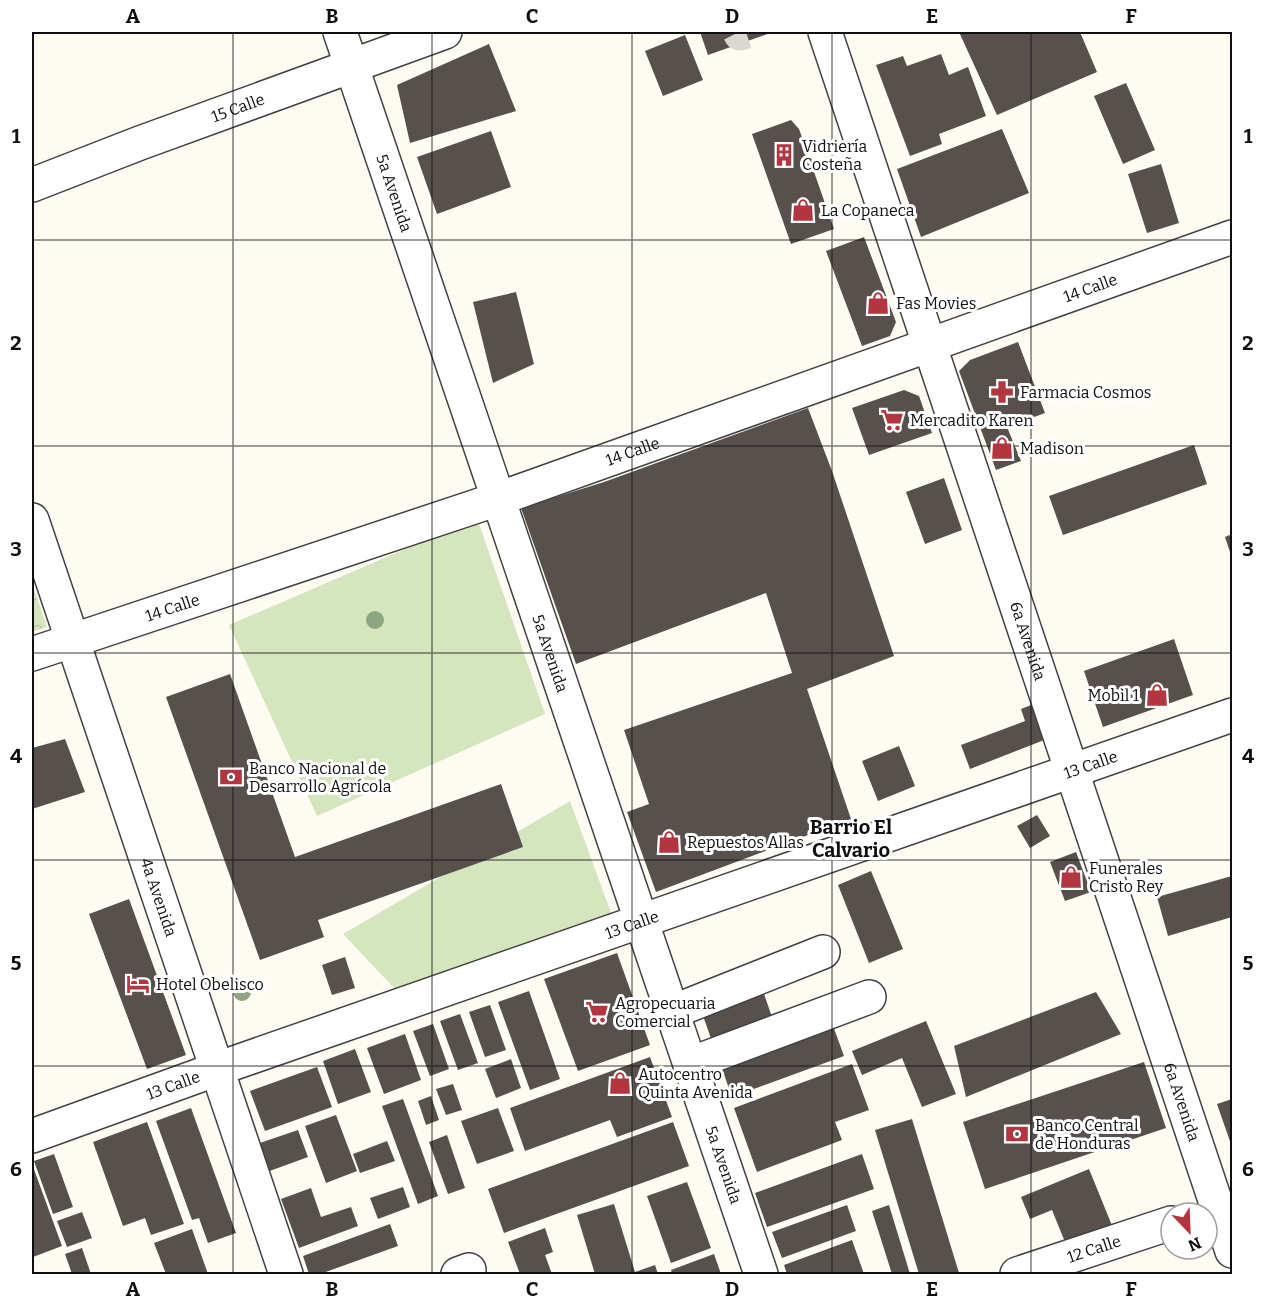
<svg xmlns="http://www.w3.org/2000/svg" width="1264" height="1306" viewBox="0 0 1264 1306" font-family="Bitter,serif">
	<style>
		.grass { fill: #d5e6bf }
		.park { fill: url(#park-crowns) }
		.building { fill: #57504d }
		.lines { fill: none; stroke-linecap: round; stroke-linejoin: round }
		.minor-tunnel { stroke: #dad8d1; stroke-width: 33; stroke-dasharray: 33 16; stroke-linecap: butt }
		.minor-casing { stroke: #424242; stroke-width: 36 }
		.minor { stroke: #fff; stroke-width: 33 }
		.tree { fill: #8fa682 }
		.grid { fill: none; stroke: #0f0f0f; stroke-width: 1.5; stroke-opacity: 0.55 }
		.labels { text-anchor: middle; dominant-baseline: central; stroke-width: 6; stroke-linejoin: round; paint-order: stroke }
		.street-label { font-size: 16px; fill: #0f0f0f; stroke: #fff }
		.poi-label { font-size: 16px; fill: #0f0f0f; stroke: #fff; text-anchor: start }
		.quarter-label { font-size: 20px; font-weight: bold; fill: #0f0f0f; stroke: #fff }
		.neatline { fill: none; stroke: #0f0f0f; stroke-width: 2 }
		.grid-label { font-size: 20px; text-anchor: middle; font-weight: bold; fill: #0f0f0f }
	</style>
	<defs>
		<pattern id="park-crowns" width="20" height="18" patternUnits="userSpaceOnUse" patternTransform="scale(1.5)"><rect width="20" height="18" fill="#d5e6bf"/><path d="M2 6a3 3 0 1 1 6 0M12 15a3 3 0 1 1 6 0" fill="none" stroke="#b6c4a3"/></pattern>
	</defs>
	<rect width="100%" height="100%" fill="#fefbf3"/>
	<path class="grass" d="M477 518 545 714 317 816 229 625Z
		M570 801 613 918 396 990 343 934Z"/>
	<path class="park" d="M32 583 47 627 32 632Z"/>
	<path class="building" d="M700 32H773L708 55Z
		M959 32H1080L1097 72 997 115Z
		M685 35 703 80 663 96 645 51Z
		M489 44 516 111 410 143 397 85Z
		M941 54 949 75 968 67 986 116 939 134 942 144 910 156 876 65 903 56 907 66Z
		M1126 83 1155 150 1123 164 1094 96Z
		M791 120 799 129 834 229 791 244 752 134Z
		M1002 129 1029 193 921 237 897 169Z
		M491 131 511 187 437 214 417 157Z
		M1161 164 1179 223 1147 233 1128 174Z
		M864 237 896 322 890 336 862 346 826 251Z
		M516 292 534 364 493 383 473 302Z
		M1018 342 1045 413 1007 427 1021 461 996 470 959 371 970 360Z
		M904 390 919 396 932 433 869 455 852 408Z
		M808 408 832 471 894 656 807 689 851 819 656 892 627 812 649 804 624 730 792 673 766 593 576 664 521 508 604 482Z
		M1194 445 1207 484 1063 535 1049 496Z
		M944 478 962 530 925 544 906 492Z
		M1232 534V558L1225 537Z
		M1174 639 1193 695 1103 727 1084 671Z
		M230 674 295 857 501 784 523 847 318 920 324 937 260 960 166 697Z
		M1039 702 1052 737 970 769 961 745 1025 721 1021 709Z
		M65 739 85 792 32 809V748Z
		M899 746 915 786 878 801 862 761Z
		M1037 815 1050 836 1030 848 1017 826Z
		M1076 852 1091 892 1065 901 1050 862Z
		M871 871 903 949 869 963 838 885Z
		M1232 876V917L1168 936 1157 897Z
		M129 899 186 1055 147 1069 89 914Z
		M617 953 650 1045 578 1071 544 979Z
		M345 957 355 988 332 995 322 965Z
		M529 991 560 1079 530 1090 498 1002Z
		M763 991 774 1023 713 1044 702 1013Z
		M1096 992 1121 1034 966 1097 954 1046Z
		M490 1005 506 1050 485 1057 469 1012Z
		M460 1014 478 1063 458 1070 440 1021Z
		M926 1021 956 1094 922 1107 902 1058 862 1075 852 1051Z
		M832 1023 844 1056 732 1097 720 1063Z
		M433 1024 449 1069 430 1076 413 1031Z
		M405 1034 421 1080 384 1094 367 1048Z
		M355 1049 371 1092 338 1104 323 1061Z
		M650 1057 672 1117 617 1137 610 1120 525 1151 510 1108Z
		M511 1059 521 1088 496 1098 485 1069Z
		M1144 1062 1166 1128 985 1189 963 1122Z
		M852 1064 869 1110 835 1122 842 1140 757 1172 734 1108Z
		M317 1067 332 1107 265 1131 250 1091Z
		M453 1084 462 1110 446 1115 436 1089Z
		M431 1096 439 1120 426 1125 418 1101Z
		M403 1099 438 1196 418 1204 382 1106Z
		M1232 1099V1147L1217 1104Z
		M191 1108 236 1233 208 1243 199 1218 192 1220 156 1121Z
		M498 1108 514 1151 477 1164 461 1121Z
		M336 1115 357 1171 326 1183 305 1126Z
		M912 1119 959 1273 954 1274H919L875 1130Z
		M147 1122 184 1224 151 1235 145 1218 123 1226 93 1142Z
		M673 1122 689 1166 504 1233 488 1189Z
		M298 1130 308 1157 267 1172 257 1144Z
		M447 1135 465 1188 448 1194 429 1142Z
		M387 1141 395 1161 360 1173 353 1154Z
		M54 1154 73 1207 53 1214 34 1161Z
		M862 1154 874 1189 767 1227 755 1193Z
		M32 1164 62 1246 33 1257 32 1253Z
		M1089 1169 1113 1228 1067 1247 1052 1210 1030 1219 1021 1197Z
		M687 1182 711 1248 671 1263 647 1196Z
		M403 1187 410 1207 378 1219 370 1198Z
		M311 1188 321 1217 351 1207 358 1226 299 1248 281 1199Z
		M614 1204 635 1272 655 1265 658 1274H595L577 1215Z
		M847 1205 856 1231 782 1258 772 1232Z
		M889 1205 910 1274H892L872 1211Z
		M82 1212 92 1238 67 1247 57 1221Z
		M390 1224 398 1246 320 1274H309L303 1256Z
		M545 1228 553 1252 545 1255 552 1274H520L508 1242Z
		M192 1229 208 1274H166L154 1243Z
		M852 1240 864 1274H787L784 1265Z
		M82 1248 91 1274H72L65 1254Z
		M714 1254 721 1274H672L671 1270Z"/>
	<g class="lines">
		<path class="minor-tunnel" d="M739 32 740 34 746 32"/>
		<g class="minor-casing">
			<g id="minor">
				<path id="s1" d="M340 32 761 1274"/>
				<path id="s2" d="M825 32 1232 1251"/>
				<path id="s3" d="M32 185 140 143 445 32"/>
				<path id="s4" d="M32 520 286 1274"/>
				<path id="s5" d="M32 654 498 499 1232 237"/>
				<path d="M672 1012 823 952"/>
				<path d="M690 1064 869 997"/>
				<path id="s6" d="M32 1136 217 1069 1232 715"/>
				<path d="M458 1274 469 1270"/>
				<path id="s7" d="M1017 1274 1171 1223"/>
			</g>
		</g>
		<use href="#minor" class="minor"/>
	</g>
	<g class="tree">
		<circle cx="375" cy="620" r="9"/>
		<circle cx="242" cy="992" r="9"/>
	</g>
	<path class="grid" d="M233 32V1274M432 32V1274M632 32V1274M832 32V1274M1031 32V1274M32 240H1232M32 446H1232M32 653H1232M32 860H1232M32 1066H1232"/>
	<defs>
		<g id="building-bare" transform="scale(1.8)"><path d="M-4-6H4V6H1V3H-1V6H-4ZM-2.5-4.3h1.7v1.8h-1.7ZM.8-4.3h1.7v1.8H.8ZM-2.5-1h1.7V.8h-1.7ZM.8-1h1.7V.8H.8Z" fill="#b23540" stroke="#fff" stroke-width="2.5" paint-order="stroke"/></g>
		<g id="shop-bare" transform="scale(1.8)"><path d="M-5-2.5h2.3a2.7 3.5 0 0 1 5.4 0H5L5.5 6h-11ZM-1.5-2.5h3a1.5 2.3 0 0 0-3 0Z" fill="#b23540" stroke="#fff" stroke-width="2.5" paint-order="stroke"/></g>
		<g id="pharmacy-bare" transform="scale(1.8)"><path d="M-2-6h4v4h4v4h-4v4h-4v-4h-4v-4h4Z" fill="#b23540" stroke="#fff" stroke-width="2.5" paint-order="stroke"/></g>
		<g id="supermarket-bare" transform="scale(1.8)"><path d="M-6-5.5h2.5l.6 2H6L4.5 2H-2.5L-4.4-4H-6ZM-1.5 3.2a1.3 1.3 0 1 0 .1 0ZM3 3.2a1.3 1.3 0 1 0 .1 0Z" fill="#b23540" stroke="#fff" stroke-width="2.5" paint-order="stroke"/></g>
		<g id="bank-bare" transform="scale(1.8)"><path d="M-6-4H6V4H-6ZM0-2.3a2.3 2.3 0 1 0 0 4.6a2.3 2.3 0 1 0 0-4.6Z" fill="#b23540" stroke="#fff" stroke-width="2.5" paint-order="stroke"/></g>
		<g id="hotel-bare" transform="scale(1.8)"><path d="M-6-4.5h1.5V1H6V5H4.5V3h-9V5H-6ZM-4 0a1.8 1.8 0 1 1 3.6 0ZM.5 0V-2.5h3Q6-2.5 6 0Z" fill="#b23540" stroke="#fff" stroke-width="2.5" paint-order="stroke"/></g>
	</defs>
	<g fill-rule="evenodd">
		<use href="#building-bare" x="784" y="155"/>
		<use href="#shop-bare" x="803" y="210"/>
		<use href="#shop-bare" x="878" y="303"/>
		<use href="#pharmacy-bare" x="1002" y="392"/>
		<use href="#supermarket-bare" x="892" y="420"/>
		<use href="#shop-bare" x="1002" y="448"/>
		<use href="#shop-bare" x="1157" y="695"/>
		<use href="#bank-bare" x="231" y="777"/>
		<use href="#shop-bare" x="669" y="842"/>
		<use href="#shop-bare" x="1071" y="877"/>
		<use href="#hotel-bare" x="138" y="984"/>
		<use href="#supermarket-bare" x="597" y="1012"/>
		<use href="#shop-bare" x="620" y="1083"/>
		<use href="#bank-bare" x="1017" y="1134"/>
	</g>
	<g class="labels">
		<g class="street-label">
			<text stroke="none"><textPath href="#s3" startOffset="220">15 Calle</textPath></text>
			<text stroke="none"><textPath href="#s1" startOffset="170">5a Avenida</textPath></text>
			<text stroke="none"><textPath href="#s5" startOffset="1120">14 Calle</textPath></text>
			<text stroke="none"><textPath href="#s5" startOffset="634">14 Calle</textPath></text>
			<text stroke="none"><textPath href="#s5" startOffset="148">14 Calle</textPath></text>
			<text stroke="none"><textPath href="#s2" startOffset="642">6a Avenida</textPath></text>
			<text stroke="none"><textPath href="#s1" startOffset="656">5a Avenida</textPath></text>
			<text stroke="none"><textPath href="#s6" startOffset="1122">13 Calle</textPath></text>
			<text stroke="none"><textPath href="#s4" startOffset="398">4a Avenida</textPath></text>
			<text stroke="none"><textPath href="#s6" startOffset="636">13 Calle</textPath></text>
			<text stroke="none"><textPath href="#s6" startOffset="150">13 Calle</textPath></text>
			<text stroke="none"><textPath href="#s2" startOffset="1128">6a Avenida</textPath></text>
			<text stroke="none"><textPath href="#s1" startOffset="1196">5a Avenida</textPath></text>
			<text stroke="none"><textPath href="#s7" startOffset="81">12 Calle</textPath></text>
		</g>
		<g class="poi-label">
			<text x="802" y="146">Vidriería<tspan x="802" dy="18">Costeña</tspan></text>
			<text x="821" y="210">La Copaneca</text>
			<text x="896" y="303">Fas Movies</text>
			<text x="1020" y="392">Farmacia Cosmos</text>
			<text x="910" y="420">Mercadito Karen</text>
			<text x="1020" y="448">Madison</text>
			<text x="1139" y="695" text-anchor="end">Mobil 1</text>
			<text x="249" y="768">Banco Nacional de<tspan x="249" dy="18">Desarrollo Agrícola</tspan></text>
			<text x="687" y="842">Repuestos Allas</text>
			<text x="1089" y="868">Funerales<tspan x="1089" dy="18">Cristo Rey</tspan></text>
			<text x="156" y="984">Hotel Obelisco</text>
			<text x="615" y="1003">Agropecuaria<tspan x="615" dy="18">Comercial</tspan></text>
			<text x="638" y="1074">Autocentro<tspan x="638" dy="18">Quinta Avenida</tspan></text>
			<text x="1035" y="1125">Banco Central<tspan x="1035" dy="18">de Honduras</tspan></text>
		</g>
		<g class="quarter-label">
			<text x="851" y="827">Barrio El<tspan x="851" dy="23">Calvario</tspan></text>
		</g>
	</g>
	<rect width="1264" height="1306" fill="none" stroke="#ffffff" stroke-width="66"/>
	<g transform="translate(1189 1231) rotate(157)"><circle r="28" fill="#ffffff" stroke="#9f9f9f" stroke-width="1.5"/>
	<path d="M0-4.5L10 22L0 15L-10 22Z" fill="#b23540"/>
	<text y="-9" font-size="16" font-weight="bold" text-anchor="middle" fill="#0f0f0f">N</text>
	</g>
	<rect x="33" y="33" width="1198" height="1240" class="neatline"/>
	<g class="grid-label">
		<text x="133" y="23">A</text>
		<text x="332" y="23">B</text>
		<text x="532" y="23">C</text>
		<text x="732" y="23">D</text>
		<text x="932" y="23">E</text>
		<text x="1131" y="23">F</text>
		<text x="16" y="143">1</text>
		<text x="1248" y="143">1</text>
		<text x="16" y="350">2</text>
		<text x="1248" y="350">2</text>
		<text x="16" y="556">3</text>
		<text x="1248" y="556">3</text>
		<text x="16" y="763">4</text>
		<text x="1248" y="763">4</text>
		<text x="16" y="970">5</text>
		<text x="1248" y="970">5</text>
		<text x="16" y="1176">6</text>
		<text x="1248" y="1176">6</text>
		<text x="133" y="1296">A</text>
		<text x="332" y="1296">B</text>
		<text x="532" y="1296">C</text>
		<text x="732" y="1296">D</text>
		<text x="932" y="1296">E</text>
		<text x="1131" y="1296">F</text>
	</g>
</svg>
